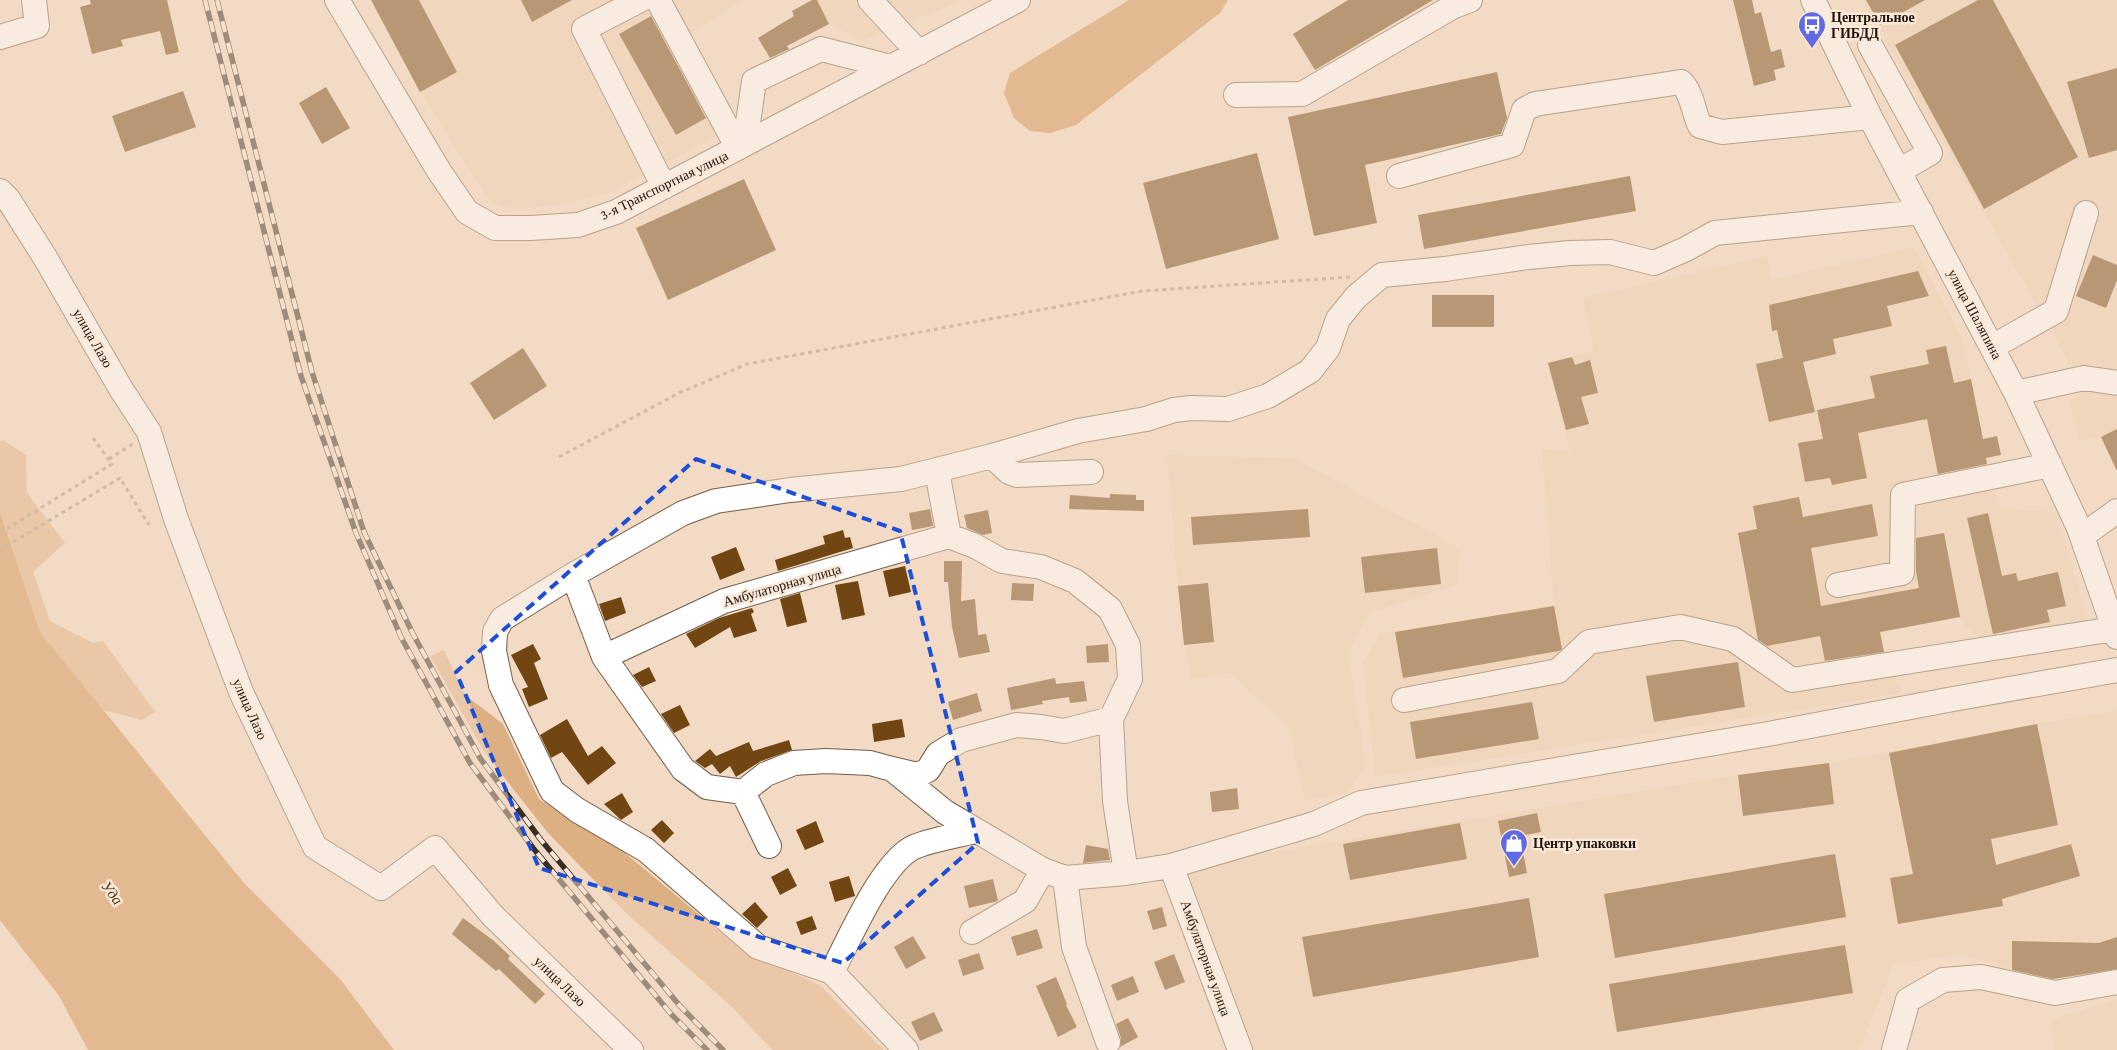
<svg xmlns="http://www.w3.org/2000/svg" width="2117" height="1050" viewBox="0 0 2117 1050" font-family="'Crimson Pro',serif">
	<style>
		.built { fill: #eed0b4 }
		.green { fill: #ddb084 }
		.water { fill: #ce9152 }
		.building { fill: #714612 }
		.lines { fill: none; stroke-linecap: round; stroke-linejoin: round }
		.minor-casing { stroke: #715d49; stroke-width: 26 }
		.path { stroke: #a79483; stroke-width: 3; stroke-dasharray: 4 4; stroke-linecap: butt }
		.minor { stroke: #fff; stroke-width: 24 }
		.rail-casing { stroke: #372d23; stroke-width: 5.5 }
		.rail { stroke: #fce8d6; stroke-width: 4; stroke-dasharray: 11; stroke-linecap: butt }
		.marked { fill: none; stroke: #1d4ed8; stroke-width: 4; stroke-dasharray: 10 6; stroke-linejoin: round }
		.labels { text-anchor: middle; dominant-baseline: central; stroke-width: 5; stroke-linejoin: round; paint-order: stroke }
		.poi-label { font-size: 14px; font-weight: bold; fill: #1c140c; stroke: #fce8d6; text-anchor: start }
		.street-label { font-size: 14px; fill: #1c140c; stroke: #fce8d6 }
		.water-label { font-size: 15px; font-style: italic; fill: #50361a; stroke: #fce8d6 }
	</style>
	<rect width="100%" height="100%" fill="#f2dac4"/>
	<path class="built" d="M371 0H745L690 33 729 104 726 131 612 192 561 205 518 209 500 206 487 198 420 92Z
		M814 0H964L862 41 829 24Z
		M1863 0H2117V376L2102 377 2070 364Z
		M1914 247 1963 340 1988 471 2000 509 2056 512 2089 622 2004 648 1973 634 1959 617 1881 632 1885 658 1903 693 1375 777 1363 661 1380 633 1395 632 1554 605 1542 449 1570 451 1548 363 1594 351 1583 298 1767 256 1771 280Z
		M2087 385 2117 390V471L2101 437 2080 441 2069 401Z
		M1167 455 1294 458 1461 549 1457 585 1369 613 1348 653 1366 766 1346 793 1305 801 1289 728 1231 673 1191 679 1184 645 1178 586Z
		M2117 711V970L2110 972 2043 980 1963 954 1894 965 1859 1050H1247L1182 867 1738 775 1829 763 2037 724Z
		M2117 999V1050H2054L2050 1020Z"/>
	<path class="green" d="M3 440 26 455 27 493 65 543 33 572 50 621 93 643 103 641 155 712 142 720 103 710 40 632 0 512V441Z
		M444 650 465 695 503 724 539 799 619 848 743 951 820 985 884 1050H772L732 1007 627 914 548 833 485 753 430 656Z"/>
	<path class="water" d="M1129 0H1228L1220 13 1076 125 1050 133 1030 131 1014 118 1004 93 1010 73Z
		M0 512 40 632 243 882 340 979 394 1050H88L59 996 0 920Z"/>
	<path class="building" d="M90 0H167L179 52 166 55 160 31 121 40 123 46 92 54 80 7 91 4Z
		M371 0H419L457 72 420 92Z
		M521 0H572L532 22Z
		M812 0H817L829 24 787 46 789 49 770 58 758 38 794 16 792 11Z
		M1348 0H1433L1315 70 1293 34Z
		M1733 0H1752L1755 14 1761 12 1771 52 1781 49 1785 67 1774 70 1776 80 1754 86Z
		M1866 0H1925L1880 25Z
		M1978 0H1993L2078 157 1984 209 1895 45Z
		M651 16 706 118 676 135 619 34Z
		M2117 68V150L2089 158 2067 82Z
		M1497 72 1507 118 1501 134 1365 165 1377 223 1314 236 1288 117Z
		M326 87 350 128 322 144 299 103Z
		M183 91 196 127 125 152 112 116Z
		M1257 153 1279 239 1166 269 1143 183Z
		M1630 176 1636 211 1424 249 1418 215Z
		M744 179 776 250 668 300 636 228Z
		M2093 255 2117 265V280L2106 308 2076 296Z
		M1918 271 1929 296 1887 306 1892 326 1833 339 1836 354 1803 362 1815 412 1769 422 1756 364 1783 358 1777 330 1772 331 1769 305Z
		M1432 295H1494V327H1432Z
		M1946 346 1954 383 1971 379 1983 439 1997 436 2001 455 1986 458 1987 464 1938 474 1927 419 1858 433 1867 478 1832 485 1830 478 1805 482 1798 443 1823 439 1817 410 1875 398 1870 376 1929 364 1926 350Z
		M523 348 547 386 494 420 470 383Z
		M1572 357 1575 365 1590 360 1598 393 1581 397 1589 424 1566 430 1548 363Z
		M2117 429V471L2101 437Z
		M1110 494 1136 495V500H1144V511L1069 509 1070 495 1110 498Z
		M1799 497 1803 517 1872 504 1878 536 1811 548 1821 606 1919 588 1916 571V538L1944 533 1960 617 1880 632 1884 652 1825 661 1820 636 1767 646 1758 640 1738 533 1757 529 1753 506Z
		M930 509 933 526 912 530 909 513Z
		M1308 509 1310 537 1193 545 1191 517Z
		M988 510 992 533 983 535 967 528 964 515Z
		M1988 513 2002 576 2016 573 2018 581 2058 572 2066 606 2047 610 2050 622 1993 634 1967 518Z
		M843 530 845 538 850 537 853 548 778 571 775 560 825 544 823 536Z
		M736 547 745 570 720 580 711 557Z
		M1437 548 1441 584 1365 593 1361 557Z
		M944 561H962L961 601 975 599 978 635 986 634 990 652 959 658 952 627 948 582H944Z
		M905 566 911 592 889 597 883 571Z
		M858 581 865 615 842 620 835 585Z
		M1012 583 1034 584 1033 601 1011 600Z
		M1208 583 1214 642 1184 645 1178 586Z
		M800 593 807 622 787 627 780 599Z
		M621 597 626 613 605 621 599 604Z
		M1554 606 1562 649 1559 651 1403 678 1395 632Z
		M752 608 754 612 751 614 757 631 734 638 730 627 695 648 686 634 719 618Z
		M533 644 541 659 534 663 548 699 529 707 522 689 528 687 511 655Z
		M1108 644 1109 662 1087 663 1086 646Z
		M1738 662 1745 707 1654 722 1646 676Z
		M649 667 656 681 642 687 633 675Z
		M1055 678 1056 684 1084 681 1087 701 1070 703 1069 697 1042 701 1043 704 1011 710 1007 688Z
		M977 693 982 711 953 720 948 702Z
		M1532 702 1539 739 1416 759 1410 722Z
		M680 705 690 725 674 733 661 714Z
		M567 719 588 756 602 746 616 763 588 785 562 752 551 758 540 735Z
		M902 719 905 737 874 742 872 724Z
		M2037 724 2058 825 1991 839 1996 865 2071 844 2080 876 2002 899 2003 906 1898 924 1890 878 1913 874 1889 753Z
		M789 740 792 750 761 761 736 777 730 766 720 774 712 764 705 768 695 761 710 749 716 756 749 742 753 751Z
		M1829 763 1834 804 1743 816 1738 775Z
		M1237 788 1239 809 1212 812 1210 792Z
		M622 793 633 812 621 820 604 804Z
		M1537 813 1541 832 1520 836 1527 873 1509 877 1498 821Z
		M662 820 674 833 664 843 651 830Z
		M816 821 824 842 805 850 796 830Z
		M1460 823 1467 859 1350 880 1343 844Z
		M1086 845 1108 849 1110 860 1083 863Z
		M1835 854 1846 917 1615 958 1604 894Z
		M788 868 797 886 780 895 771 877Z
		M849 876 855 896 835 902 829 882Z
		M993 879 998 901 969 908 964 886Z
		M1529 898 1539 957 1313 997 1302 937Z
		M755 902 768 917 757 928 742 914Z
		M1162 907 1167 926 1153 930 1147 911Z
		M812 916 817 929 801 935 796 922Z
		M463 918 494 941 510 956 508 959 545 994 535 1004 499 969 496 971 452 934Z
		M1037 929 1043 948 1017 956 1011 937Z
		M913 936 926 958 906 969 894 947Z
		M2117 937V969L2053 979 2012 970V941L2099 943Z
		M1845 945 1853 993 1617 1032 1609 984Z
		M979 953 984 969 963 976 958 960Z
		M1174 954 1185 982 1165 990 1154 962Z
		M1133 976 1139 992 1117 1001 1111 985Z
		M1056 977 1067 1004 1066 1005 1077 1027 1058 1037 1036 986Z
		M934 1012 943 1031 920 1041 911 1022Z
		M1128 1018 1138 1037 1120 1047 1121 1038 1116 1024Z"/>
	<g class="lines">
		<g class="minor-casing">
			<path id="minor" d="M337 0 439 171 467 212 495 228H531L578 225 616 212 1018 0
				M640 0 584 29 664 187
				M658 0 738 148
				M870 0 919 53
				M1813 0 1870 117 2016 393 2079 528 2117 637
				M0 37 37 26 34 0
				M1870 45 1930 153 1899 171
				M1236 95 1302 94 1452 7 1470 0
				M745 144 754 81 821 49 891 67
				M1399 176 1512 145 1524 110 1535 104 1681 82C1693 94 1693 112 1700 126L1722 132 1870 117
				M0 191 8 199 46 259 121 389 149 432 176 519 241 692 315 847 381 888 435 848 493 916 631 1050
				M1992 347 2056 311 2086 213
				M2016 393 2084 378 2117 383
				M992 456 1078 431 1146 419 1174 410 1191 408 1228 409 1268 396 1310 371 1328 348 1338 319 1356 297 1382 275 1445 269 1529 257 1570 253 1610 252 1654 263 1686 249 1715 233 1921 212
				M937 471 949 536
				M2082 536 2117 511
				M573 575 604 657
				M1838 585 1902 573 1903 495 2050 465
				M1404 700 1558 671 1589 642 1680 627 1733 639 1792 680 2114 629
				M892 769 917 775 928 770 938 754 961 740 1016 725 1041 727 1064 731 1111 719
				M743 792 769 846
				M1171 866 1240 1050
				M1126 873 1065 878 1043 870 945 812 892 769 870 763 826 761 794 763 766 774 743 792 707 787 683 769 604 657 724 601 949 536 975 546 1002 561 1041 567 1075 581 1110 609 1128 645 1130 679 1111 719 1115 801 1126 873 1171 866 1314 824 1361 803 1768 734 1953 699 2117 670
				M1065 878 1074 947 1108 1042
				M972 932 1025 901 1043 870
				M832 972C849 940 880 866 912 848 925 841 959 835 975 831
				M906 1050 832 972 758 947 646 850 577 810 552 791 501 685 494 651 495 632 502 619 573 575 683 513 716 501 790 490 901 479 992 456 1009 472 1017 475 1091 472
				M1894 1050 1908 1000 1943 980 1981 977 2055 993 2117 982"/>
		</g>
		<path class="path" d="M559 457 679 393 747 364 1142 291 1350 277
			M109 459 134 443
			M0 533 112 464 93 438
			M0 550 120 478 149 525"/>
		<use href="#minor" class="minor"/>
		<g class="rail-casing">
			<path id="rail" d="M205 0 301 376 356 533 401 637 470 763 533 848 671 1014 707 1050
				M217 0 312 372 364 532 412 632 480 758 541 840 680 1006 723 1050"/>
		</g>
		<use href="#rail" class="rail"/>
	</g>
	<path d="M0 0H2117V1050H0ZM696 459 900 531 978 843 843 963 539 868 456 672Z" fill="#f2dac4" fill-opacity=".55" fill-rule="evenodd"/>
	<path class="marked" d="M696 459 900 531 978 843 843 963 539 868 456 672Z"/>
	<defs>
		<g id="bus-pin" transform="scale(1.4375)"><path d="M0 17L-7.5 6A9.5 9.5 0 1 1 7.5 6Z" fill="#606ae2" stroke="#fce8d6"/><path d="M-5-6H5V4H4V6H2V4H-2V6H-4V4H-5ZM-3.5-4V0h7V-4ZM-3.5 1.2v1.5H-2V1.2ZM2 1.2v1.5H3.5V1.2Z" fill="#fff"/></g>
		<g id="shop-pin" transform="scale(1.4375)"><path d="M0 17L-7.5 6A9.5 9.5 0 1 1 7.5 6Z" fill="#606ae2" stroke="#fce8d6"/><path d="M-5-2.5h2.3a2.7 3.5 0 0 1 5.4 0H5L5.5 6h-11ZM-1.5-2.5h3a1.5 2.3 0 0 0-3 0Z" fill="#fff"/></g>
	</defs>
	<g fill-rule="evenodd">
		<use href="#bus-pin" x="1812" y="25"/>
		<use href="#shop-pin" x="1514" y="843"/>
	</g>
	<g class="labels">
		<g class="poi-label">
			<text x="1831" y="17">Центральное<tspan x="1831" dy="16">ГИБДД</tspan></text>
			<text x="1533" y="843">Центр упаковки</text>
		</g>
		<g class="street-label">
			<text transform="translate(664 185) rotate(-26)">3-я Транспортная улица</text>
			<text transform="translate(1975 314) rotate(62)">улица Шаляпина</text>
			<text transform="translate(93 338) rotate(60)">улица Лазо</text>
			<text transform="translate(782 585) rotate(-16)">Амбулаторная улица</text>
			<text transform="translate(250 709) rotate(66)">улица Лазо</text>
			<text transform="translate(1206 958) rotate(70)">Амбулаторная улица</text>
			<text transform="translate(560 981) rotate(44)">улица Лазо</text>
		</g>
		<g class="water-label">
			<text transform="translate(112 893) rotate(53)">Уда</text>
		</g>
	</g>
</svg>
